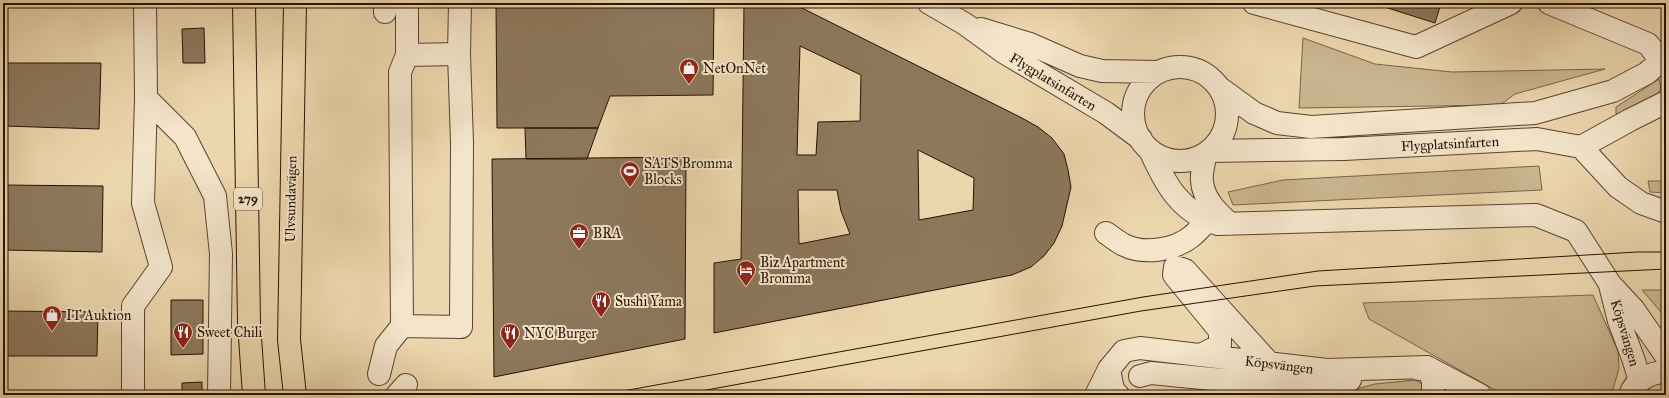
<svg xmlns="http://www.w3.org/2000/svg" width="1669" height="398" viewBox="0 0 1669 398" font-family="'IM FELL Great Primer',serif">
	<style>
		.green { fill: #cab590; stroke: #78644a }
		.building { fill: #8d785c; stroke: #261204; fill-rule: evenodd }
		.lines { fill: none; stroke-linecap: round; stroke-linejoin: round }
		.minor-casing { stroke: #58432e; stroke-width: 24 }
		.major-casing { stroke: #261204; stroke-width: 24 }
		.minor { stroke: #f3e4ca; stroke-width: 22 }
		.major { stroke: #ecd6ad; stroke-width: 22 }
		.tram { stroke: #261204; stroke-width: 1 }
		.labels { text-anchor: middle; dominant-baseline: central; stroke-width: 4; stroke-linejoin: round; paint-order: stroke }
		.shield { fill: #f3e4ca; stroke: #64513f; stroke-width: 1 }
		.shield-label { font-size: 13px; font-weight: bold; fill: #261204 }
		.poi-label { font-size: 14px; fill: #261204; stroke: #f3e4ca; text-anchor: start }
		.street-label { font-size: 14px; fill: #261204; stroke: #f3e4ca }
	</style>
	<rect width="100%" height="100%" fill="#ecd6ad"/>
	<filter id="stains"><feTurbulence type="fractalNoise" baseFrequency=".005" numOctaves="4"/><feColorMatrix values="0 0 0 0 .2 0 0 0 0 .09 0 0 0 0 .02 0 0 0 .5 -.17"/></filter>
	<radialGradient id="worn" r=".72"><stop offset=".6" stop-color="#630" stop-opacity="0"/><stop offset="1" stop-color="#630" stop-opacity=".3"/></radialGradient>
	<path class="green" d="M1303 38 1375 64 1452 72 1605 69 1515 94 1500 105 1299 108Z
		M1659 79 1661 89C1652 103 1632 112 1616 114V107Z
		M1539 166 1542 190 1233 205 1228 192 1283 180Z
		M1648 181H1666V193L1650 192Z
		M1642 290H1666V318Z
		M1593 295 1618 351 1619 368 1612 393 1610 395H1504L1369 319 1363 303Z
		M1415 380 1426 386 1424 395H1334L1375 384Z"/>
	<path class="building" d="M496 3H714L713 95 610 96 598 128H497Z
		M744 3H792L1022 118 1038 127 1052 138 1064 154 1068 170 1071 187 1062 226 1054 243 1044 256 1031 267 1012 275 714 333V263L741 259ZM800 46 861 75 860 121 818 122 816 155H797ZM918 150 974 178 973 210 919 220ZM798 190H837L841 211 850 234 799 244Z
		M1372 3H1441L1435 23Z
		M204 28 205 63H183L182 29Z
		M3 63H101L99 129 3 126Z
		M525 128H598L587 159H526Z
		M686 157 685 339 494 377 492 159Z
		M3 185 103 186 102 252 3 250Z
		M171 300H203V354L171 355Z
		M3 311 98 312 97 356H3Z
		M202 382V395H182V383Z"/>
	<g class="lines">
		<g class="minor-casing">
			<path id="minor" d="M385 3V12
				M929 3 965 24 1005 53 1106 113 1141 139
				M1254 3 1416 47 1511 3
				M1549 3 1648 44 1661 61
				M981 29 1030 44 1080 66 1102 71 1159 72
				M459 54 407 55 400 72 402 326 461 327 462 143 459 54 460 3
				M407 55V3
				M1133 114a47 47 0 1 1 94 0a47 47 0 1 1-94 0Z
				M1221 89 1254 113 1277 123 1311 127 1535 113 1613 91 1647 73 1666 56
				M146 98 185 137 215 196 221 254 219 395
				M1581 147 1630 120 1666 102
				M1150 150C1165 184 1180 212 1218 224L1536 215 1576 231 1610 284 1634 310 1666 356
				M1209 151 1344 149 1537 139 1581 147 1618 187 1641 203 1666 212
				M1206 153C1204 162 1201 173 1202 181 1203 199 1218 213 1230 224
				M1106 233C1112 237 1118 242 1124 245 1144 255 1175 250 1192 236 1197 232 1202 226 1207 221
				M1610 285 1619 321 1633 358 1640 381
				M1201 355 1220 345V331L1174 275 1175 267 1185 270 1270 364
				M1109 369 1113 390 1118 395
				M1418 369 1427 367 1433 381V395
				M379 374 386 346 402 326
				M1140 376 1151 373 1304 388 1350 380
				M133 395V306L161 267 143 203 146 98 145 3
				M397 395 406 385
				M1096 395 1109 369 1124 351 1140 348 1327 370 1427 367 1480 395
				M1630 395C1635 380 1651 372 1666 372"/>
		</g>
		<g class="major-casing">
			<path id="major" d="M244 3 249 323 254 395
				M295 395 289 340 295 3"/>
		</g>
		<use href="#minor" class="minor"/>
		<use href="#major" class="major"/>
		<path class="tram" d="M601 395 1143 297 1318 271 1637 252H1666
			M679 395 1141 311 1315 286 1666 269"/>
	</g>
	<defs>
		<g id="shop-pin" transform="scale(1)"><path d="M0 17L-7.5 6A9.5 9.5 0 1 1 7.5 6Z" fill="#8f2418" stroke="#f3e4ca"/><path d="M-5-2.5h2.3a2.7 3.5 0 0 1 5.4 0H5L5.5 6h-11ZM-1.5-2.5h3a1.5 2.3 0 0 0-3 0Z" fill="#fff"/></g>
		<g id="stadium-pin" transform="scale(1)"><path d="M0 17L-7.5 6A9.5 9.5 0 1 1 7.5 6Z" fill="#8f2418" stroke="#f3e4ca"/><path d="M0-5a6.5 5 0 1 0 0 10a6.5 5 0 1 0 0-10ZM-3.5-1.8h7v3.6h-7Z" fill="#fff"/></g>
		<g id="office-pin" transform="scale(1)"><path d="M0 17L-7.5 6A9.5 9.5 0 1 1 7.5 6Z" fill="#8f2418" stroke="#f3e4ca"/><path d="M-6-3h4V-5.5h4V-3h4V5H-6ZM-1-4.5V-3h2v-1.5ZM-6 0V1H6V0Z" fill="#fff"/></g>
		<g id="hotel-pin" transform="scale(1)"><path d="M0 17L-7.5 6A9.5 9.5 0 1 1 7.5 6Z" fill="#8f2418" stroke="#f3e4ca"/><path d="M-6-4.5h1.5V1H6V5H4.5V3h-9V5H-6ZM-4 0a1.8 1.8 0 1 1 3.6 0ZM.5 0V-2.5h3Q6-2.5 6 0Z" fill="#fff"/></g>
		<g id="restaurant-pin" transform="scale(1)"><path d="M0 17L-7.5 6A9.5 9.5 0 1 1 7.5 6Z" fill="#8f2418" stroke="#f3e4ca"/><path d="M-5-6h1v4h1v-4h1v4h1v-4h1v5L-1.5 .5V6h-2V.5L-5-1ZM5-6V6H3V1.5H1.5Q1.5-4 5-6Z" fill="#fff"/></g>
	</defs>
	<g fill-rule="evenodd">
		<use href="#shop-pin" x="689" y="68"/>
		<use href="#stadium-pin" x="630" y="171"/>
		<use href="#office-pin" x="579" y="233"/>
		<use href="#hotel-pin" x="746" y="270"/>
		<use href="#restaurant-pin" x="601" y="301"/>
		<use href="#shop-pin" x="52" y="315"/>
		<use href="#restaurant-pin" x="183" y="332"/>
		<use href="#restaurant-pin" x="510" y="333"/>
	</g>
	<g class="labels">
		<rect class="shield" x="234" y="188" width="28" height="22" rx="3"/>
		<g class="shield-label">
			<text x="248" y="199">279</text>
		</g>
		<g class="poi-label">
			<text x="703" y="68">NetOnNet</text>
			<text x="644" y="163">SATS Bromma<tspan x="644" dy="16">Blocks</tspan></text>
			<text x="593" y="233">BRA</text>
			<text x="760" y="262">Biz Apartment<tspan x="760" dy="16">Bromma</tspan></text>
			<text x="615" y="301">Sushi Yama</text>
			<text x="66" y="315">IT Auktion</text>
			<text x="197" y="332">Sweet Chili</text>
			<text x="524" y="333">NYC Burger</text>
		</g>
		<g class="street-label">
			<text transform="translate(1053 82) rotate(31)">Flygplatsinfarten</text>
			<text transform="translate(1450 144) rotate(-3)">Flygplatsinfarten</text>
			<text transform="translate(291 199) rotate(-89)">Ulvsundavägen</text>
			<text transform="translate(1625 333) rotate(73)">Köpsvängen</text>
			<text transform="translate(1279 365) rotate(7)">Köpsvängen</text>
		</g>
	</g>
	<rect width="1669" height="398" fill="none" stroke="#ecd6ad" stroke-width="16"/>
	<rect x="4" y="4" width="1661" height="390" fill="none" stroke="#261204" stroke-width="2"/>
	<rect x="8" y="8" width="1653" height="382" fill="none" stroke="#261204"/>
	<rect width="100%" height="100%" filter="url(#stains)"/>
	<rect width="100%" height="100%" fill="url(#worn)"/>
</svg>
